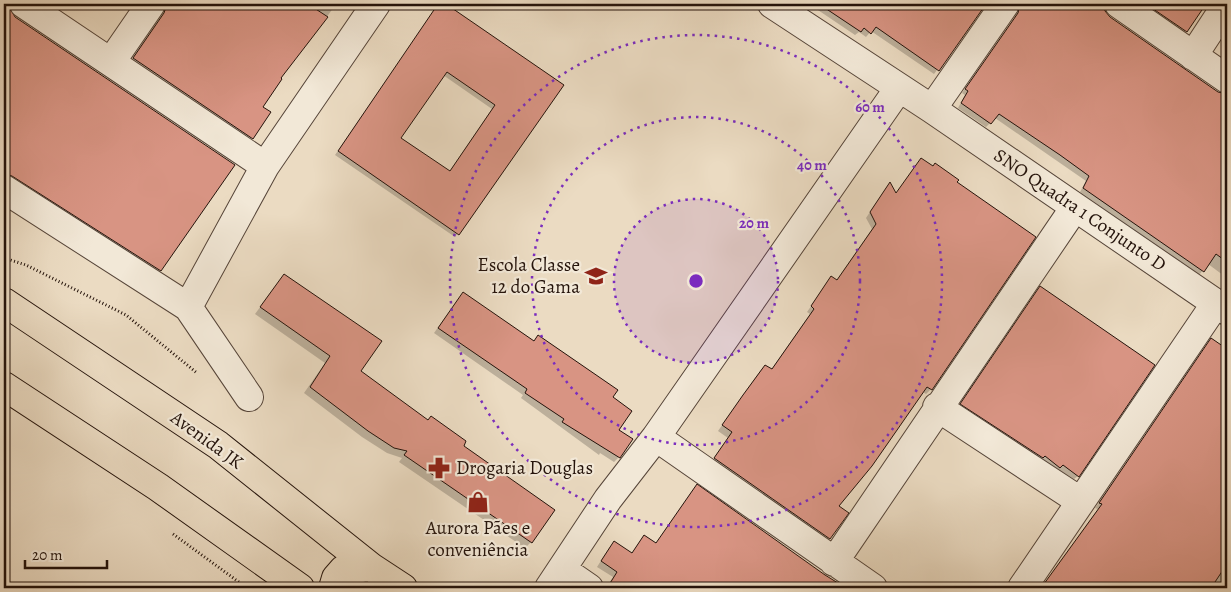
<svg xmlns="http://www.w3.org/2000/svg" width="1231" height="592" viewBox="0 0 1231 592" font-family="Alegreya,serif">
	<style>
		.shadow { fill: #0003; fill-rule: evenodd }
		.building { fill: #d89483; stroke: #24130b; fill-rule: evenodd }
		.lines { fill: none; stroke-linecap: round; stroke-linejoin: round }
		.minor-casing { stroke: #564539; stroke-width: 30 }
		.major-casing { stroke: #24130b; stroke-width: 30 }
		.path { stroke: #24130b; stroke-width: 3; stroke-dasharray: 1 2.5; stroke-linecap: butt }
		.minor { stroke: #f2e8d7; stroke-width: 28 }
		.major { stroke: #ebdbc2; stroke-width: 28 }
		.ring { fill: none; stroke: #7b2cbf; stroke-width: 2.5; stroke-dasharray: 2.5 5 }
		.labels { text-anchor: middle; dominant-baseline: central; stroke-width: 4.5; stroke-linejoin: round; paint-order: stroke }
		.street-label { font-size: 19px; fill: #24130b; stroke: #f2e8d7 }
		.poi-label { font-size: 19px; fill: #24130b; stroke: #f2e8d7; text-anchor: end }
		.centre { fill: #7b2cbf; stroke: #f2e8d7; stroke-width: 2.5 }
		.ring-label { font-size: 15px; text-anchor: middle; font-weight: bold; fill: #7b2cbf; stroke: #f2e8d7; stroke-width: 4.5; stroke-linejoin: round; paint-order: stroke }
	</style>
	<rect width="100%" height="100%" fill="#ebdbc2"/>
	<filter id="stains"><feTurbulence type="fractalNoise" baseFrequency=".004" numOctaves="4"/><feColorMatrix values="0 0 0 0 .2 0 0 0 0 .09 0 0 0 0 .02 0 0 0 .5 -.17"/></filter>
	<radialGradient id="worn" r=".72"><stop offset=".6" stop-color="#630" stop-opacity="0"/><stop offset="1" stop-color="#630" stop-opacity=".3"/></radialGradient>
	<path class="shadow" d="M4 4 8 7 160 270 153 277 4 182Z
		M168 4H336L309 42 303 46 261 107 252 138 247 143 129 63Z
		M439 4H444L562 86 455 237 335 155ZM443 75 492 109 449 172 400 138Z
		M809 4H985L934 74 871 31 866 37 859 32 855 35Z
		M1016 4H1102L1104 11 1109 18 1218 93 1227 96V173L1195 223 1207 233 1227 212V278L1208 264 1199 275 1080 192 1086 181 995 118 986 127 958 108 965 95 962 93 1014 18 1017 10Z
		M1134 4H1205L1182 35Z
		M955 183 1034 237 931 389 926 394 923 392 837 506 830 539 825 543 710 464 728 438 718 431 760 371 765 366 771 370 810 314 807 312 827 283 836 281 872 229 866 218 886 188 890 184 896 194Z
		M284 275 359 372 531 542 525 548 399 462 402 458 387 453 362 437 304 393 325 363 255 314Z
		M1037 291 1078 476 1074 479 958 408Z
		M459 298 612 398 618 430 619 457 614 462 600 453 599 455 521 398 523 395 434 333Z
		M1211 340 1227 351V588H1041L1098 509 1095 508Z
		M697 486 825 576 843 588H606L613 577 597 567 609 548 614 543 631 554 644 536 656 544Z"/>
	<path class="building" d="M4 4 9 6 15 17 235 165 161 271 12 176 4 174Z
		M167 4H308L328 17 281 78 282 79 263 107 271 112 253 139 133 58 164 13Z
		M438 4H446L564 85 459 235 338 151ZM447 72 495 105 450 171 401 138Z
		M819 4H986L939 71 876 27 871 34 864 28 861 32Z
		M1020 4H1104L1105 11 1110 17 1218 92 1227 94V262L1216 254 1204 272 1083 188 1089 176 1060 155 999 114 991 124 961 103 968 91 965 89 1018 13Z
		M1146 4H1206L1187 32Z
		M921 158 933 166 935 163 959 180 957 182 1036 237 932 390 927 387 872 466 839 506 849 513 830 539 714 458 732 432 722 425 743 395 765 365 772 369 814 309 811 306 831 276 837 280 876 224 870 212 890 182 896 193Z
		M284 274 382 341 361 371 428 420 431 416 466 441 464 446 555 510 532 543 404 455 407 451 394 448 368 431 310 387 330 356 260 307Z
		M1040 286 1155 365 1079 477 1063 465 1060 468 1045 456 1043 458 960 404Z
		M463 292 534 341 538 335 618 390 613 397 632 411 619 430 633 439 620 458 562 422 564 419 525 393 527 389 438 328Z
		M1211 338 1227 349V564L1211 588H1041L1102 504 1099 503Z
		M697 484 825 575 846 588H607L617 572 601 561 614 541 632 553 644 535 656 543Z"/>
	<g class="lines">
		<g class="minor-casing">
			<path id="minor" d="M24 4 265 166
				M772 4 932 109 1227 311
				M1119 4 1227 79
				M1193 56 1227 4
				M111 62 151 4
				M932 109 1005 4
				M4 189 188 307 249 397
				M188 307 265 166 376 4
				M937 407 1080 501
				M656 437 873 588
				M834 562 1075 207
				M563 570 589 588
				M549 588 608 499 656 437 899 88
				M1022 588 1216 303"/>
		</g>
		<g class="major-casing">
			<path id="major" d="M4 302 218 445 371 567 403 588
				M4 386 158 487 300 588
				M333 588 336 578 343 570 371 567"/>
		</g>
		<path class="path" d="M4 258 26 265 126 315 197 373
			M173 534 247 588"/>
		<use href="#minor" class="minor"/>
		<use href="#major" class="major"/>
	</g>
	<circle cx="696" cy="281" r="82" fill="#7b2cbf" fill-opacity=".12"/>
	<g class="ring">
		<circle cx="696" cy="281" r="82"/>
		<circle cx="696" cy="281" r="164"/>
		<circle cx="696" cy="281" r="246"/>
	</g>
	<defs>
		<g id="school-bare" transform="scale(1.725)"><path d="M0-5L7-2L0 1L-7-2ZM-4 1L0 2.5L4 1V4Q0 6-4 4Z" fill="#8f2418" stroke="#f2e8d7" stroke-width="2.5" paint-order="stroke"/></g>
		<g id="pharmacy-bare" transform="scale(1.725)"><path d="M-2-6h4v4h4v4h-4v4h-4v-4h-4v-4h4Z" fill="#8f2418" stroke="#f2e8d7" stroke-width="2.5" paint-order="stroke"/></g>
		<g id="shop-bare" transform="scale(1.725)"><path d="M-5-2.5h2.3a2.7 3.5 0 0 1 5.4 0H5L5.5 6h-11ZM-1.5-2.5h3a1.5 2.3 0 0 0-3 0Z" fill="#8f2418" stroke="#f2e8d7" stroke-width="2.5" paint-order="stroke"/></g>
	</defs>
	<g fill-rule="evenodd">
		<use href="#school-bare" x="596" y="276"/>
		<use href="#pharmacy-bare" x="439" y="468"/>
		<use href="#shop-bare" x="478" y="502"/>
	</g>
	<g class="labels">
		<g class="street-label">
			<text transform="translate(1080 210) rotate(34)">SNO Quadra 1 Conjunto D</text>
			<text transform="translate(207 440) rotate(36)">Avenida JK</text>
		</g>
		<g class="poi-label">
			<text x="580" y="265">Escola Classe<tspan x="580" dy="22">12 do Gama</tspan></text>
			<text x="456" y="468" text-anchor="start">Drogaria Douglas</text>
			<text x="478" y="528" text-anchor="middle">Aurora Pães e<tspan x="478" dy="22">conveniência</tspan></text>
		</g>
	</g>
	<circle cx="696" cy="281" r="8" class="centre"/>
	<g class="ring-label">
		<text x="870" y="112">60 m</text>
		<text x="812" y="170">40 m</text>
		<text x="754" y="228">20 m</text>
	</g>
	<rect width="1231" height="592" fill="none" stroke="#ebdbc2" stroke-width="20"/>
	<rect x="5" y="5" width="1221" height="582" fill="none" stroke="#24130b" stroke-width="2.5"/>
	<rect x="10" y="10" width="1211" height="572" fill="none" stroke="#24130b"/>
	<path d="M25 560v8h82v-8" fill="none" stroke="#24130b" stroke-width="2.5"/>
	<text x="32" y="560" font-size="15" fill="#24130b" stroke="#f2e8d7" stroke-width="4" paint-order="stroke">20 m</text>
	<rect width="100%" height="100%" filter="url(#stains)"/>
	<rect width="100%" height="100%" fill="url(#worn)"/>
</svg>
